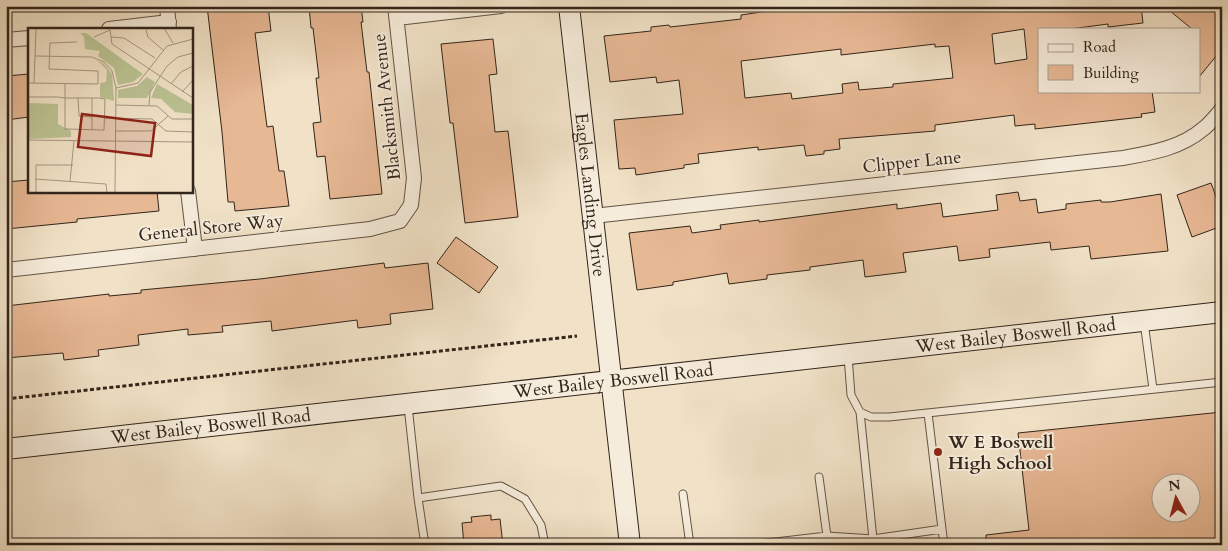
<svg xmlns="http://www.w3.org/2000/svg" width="1228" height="551" viewBox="0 0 1228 551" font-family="Cardo,serif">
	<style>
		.building { fill: #e7b894; stroke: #32251b; fill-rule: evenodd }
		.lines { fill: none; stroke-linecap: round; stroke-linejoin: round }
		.lane-casing { stroke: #625446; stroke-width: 9 }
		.street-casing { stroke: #625446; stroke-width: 16 }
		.secondary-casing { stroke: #32251b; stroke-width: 22 }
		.path { stroke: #32251b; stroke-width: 3; stroke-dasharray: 4 2.5; stroke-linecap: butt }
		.lane { stroke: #f6ecdb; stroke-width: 7 }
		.street { stroke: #f6ecdb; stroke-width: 14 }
		.secondary { stroke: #f6ecdb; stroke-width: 20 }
		.poi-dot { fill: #8f2418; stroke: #f6ecdb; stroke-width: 2 }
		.labels { text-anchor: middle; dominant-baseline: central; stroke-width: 4; stroke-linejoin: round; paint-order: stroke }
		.street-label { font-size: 18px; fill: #32251b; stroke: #f6ecdb }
		.poi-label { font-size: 18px; font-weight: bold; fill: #32251b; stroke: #f6ecdb; text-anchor: start }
		.inset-road { fill: none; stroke: #a59682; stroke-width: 1 }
		.view { fill: #8f2418; fill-opacity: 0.15; stroke: #8f2418; stroke-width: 2.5 }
		.inset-edge { fill: none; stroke: #32251b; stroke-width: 2.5 }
	</style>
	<rect width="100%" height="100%" fill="#f1e2c7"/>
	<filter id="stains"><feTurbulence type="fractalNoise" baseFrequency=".004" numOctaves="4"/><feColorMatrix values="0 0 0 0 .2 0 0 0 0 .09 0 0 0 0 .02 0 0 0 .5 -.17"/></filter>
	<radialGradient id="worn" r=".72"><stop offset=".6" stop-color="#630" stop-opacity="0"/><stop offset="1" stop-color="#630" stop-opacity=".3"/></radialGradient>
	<path class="building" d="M207 6H268L271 31 255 33 267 127 273 126 279 171H284L289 206 235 211 234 202H228L222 132Z
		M309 6H361L363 22H361L367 72H369L382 194 330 199 325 156 317 157 313 123 321 122 316 78H319L313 28H311Z
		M802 6H826V9L847 6V8L860 6H1141L1143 23 1108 27V24L1070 29H1039V91H1152L1155 112 1141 114 1142 117 1035 129V124L1015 126 1014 115 935 125V131L839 139 840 149 824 151V154L806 156 804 145 758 150V147L698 154 699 163 684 165V168L636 175 635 168 619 169 614 120 683 114 679 80 657 83 656 77 610 82 604 36 651 31V27L669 25 670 27 741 19V15ZM1024 29 1027 59 995 64 992 34ZM935 44V47L949 46 953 78 893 84V87L859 90 858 82 842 84 843 93 792 99 791 93 745 98 741 61 841 49V55Z
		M1164 6H1216L1222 11V49L1199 77V29H1192Z
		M493 39 497 74 489 75 495 132 508 131 518 217 465 223 453 123H450L441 44Z
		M29 74V117L6 120V76Z
		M29 180V191H157L159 211 77 219V222L6 229V182Z
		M1211 183 1222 213V226L1192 237 1177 195Z
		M1018 192 1020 201 1036 199 1038 213 1066 209V204L1101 200V202H1110L1161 194 1168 251 1091 259 1089 246 1051 250 1050 242 989 249 990 257 959 261 957 246 903 253 906 272 865 277 863 260 810 267V270L767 275V279L729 284 727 273 673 282V285L637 290 629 233 690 226 692 233 721 229 720 225 759 220V222L897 204V209L941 203 943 217 998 210 996 195Z
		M456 237 498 267 479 293 437 263Z
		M384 263 385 268 428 263 433 309 390 314 391 324 358 328 357 320 272 331 271 321 222 326 223 332 188 335V329L138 335 139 345 98 350 99 356 64 360 63 353 6 358V306L109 294V296L141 293V290L260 279Z
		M1222 412V545H986V535L1029 530 1018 433ZM1160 484H1190V514H1160Z
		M491 515V520L500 519 503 545H464L462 523 472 522 471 517Z"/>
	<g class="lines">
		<g class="lane-casing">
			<path id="lane" d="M1144 322 1153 389
				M408 406 418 498 501 486 525 499 541 525 545 545
				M860 412 871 417H889L1222 382
				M928 413 942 529
				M819 477 827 536
				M683 494 690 545
				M418 498 425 545
				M873 539 942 529 944 545
				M749 545 827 536 873 539 860 412 851 395 848 356"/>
		</g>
		<g class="street-casing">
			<path id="street" d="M167 6 169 29
				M397 18 501 6
				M109 29 169 22
				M6 40 29 38
				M188 191 195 249
				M593 216 1123 158C1151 153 1181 148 1203 129 1210 124 1216 116 1222 109
				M6 270 370 229 400 221 411 205 414 178 395 6"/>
		</g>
		<g class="secondary-casing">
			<g id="secondary">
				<path id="s1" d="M569 6 630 545"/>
				<path id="s2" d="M6 449 1222 312"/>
			</g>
		</g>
		<path class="path" d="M6 399 577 336"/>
		<use href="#lane" class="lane"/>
		<use href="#street" class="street"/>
		<use href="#secondary" class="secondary"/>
	</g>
	<circle class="poi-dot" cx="938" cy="452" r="5"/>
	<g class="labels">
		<g class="street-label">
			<text transform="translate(387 107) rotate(-96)">Blacksmith Avenue</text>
			<text transform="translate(912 162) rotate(-6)">Clipper Lane</text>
			<text stroke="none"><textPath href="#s1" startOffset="190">Eagles Landing Drive</textPath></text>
			<text transform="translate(211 228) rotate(-6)">General Store Way</text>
			<text stroke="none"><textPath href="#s2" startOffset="1016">West Bailey Boswell Road</textPath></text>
			<text stroke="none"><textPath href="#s2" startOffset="611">West Bailey Boswell Road</textPath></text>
			<text stroke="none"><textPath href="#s2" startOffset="206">West Bailey Boswell Road</textPath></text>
		</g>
		<g class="poi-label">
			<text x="948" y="442">W E Boswell<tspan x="948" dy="21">High School</tspan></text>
		</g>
	</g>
	<g transform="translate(28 28)">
		<rect width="165" height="165" fill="#f1e2c7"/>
		<path d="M52 5H58L115 46 105 54 90 57 86 40 70 28 72 23 57 21 56 9ZM69 32 76 36 84 46 86 73 72 69V55L78 54 79 42ZM119 49 127 54 119 70H90V62L109 58ZM129 56 165 77V86L147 84 133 71 123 70ZM0 75 30 76V96L43 103V109L0 111Z" fill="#bcc394"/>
		<path class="inset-road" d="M136 0 145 15M118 2 120 9 135 22M66 9 82 2 84 16 165 70M83 9 96 10 127 30M7 28 64 29 76 34 84 43 88 60 87 165M0 55 70 56V43L21 41 22 15 49 14M6 55 8 0M143 56 153 44 165 38M88 60 110 55 139 18 165 11M154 64 165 52M0 69H30L37 70H71L77 71 76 102 37 101V56M50 70 51 88 64 89M88 77 129 78 144 91H165M121 77 122 64 139 38 150 29 165 25M77 90 124 91 138 103 165 104M64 102V70M87 103H123L140 88M0 112 165 114M7 151 78 156 79 165M42 153 46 113M8 165V137H45"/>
		<path class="view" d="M54 86 127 95 123 128 50 119Z"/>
		<rect width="165" height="165" class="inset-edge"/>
	</g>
	<rect width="1228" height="551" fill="none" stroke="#f1e2c7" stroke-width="25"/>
	<rect x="8" y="8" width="1213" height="536" fill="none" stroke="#32251b" stroke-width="2.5"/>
	<rect x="12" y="12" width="1203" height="526" fill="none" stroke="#32251b"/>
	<rect x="1038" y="28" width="162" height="65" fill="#f6ecdb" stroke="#a89c8e"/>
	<rect x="1048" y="44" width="25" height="8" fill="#f6ecdb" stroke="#a89c8e"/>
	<text x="1083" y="52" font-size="15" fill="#32251b">Road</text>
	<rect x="1048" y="65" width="25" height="15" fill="#e7b894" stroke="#a89c8e"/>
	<text x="1083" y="78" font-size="15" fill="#32251b">Building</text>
	<g transform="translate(1176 498) rotate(353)"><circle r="24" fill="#f6ecdb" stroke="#a89c8e"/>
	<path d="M0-4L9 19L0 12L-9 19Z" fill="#8f2418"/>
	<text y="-8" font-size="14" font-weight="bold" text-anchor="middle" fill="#32251b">N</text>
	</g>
	<rect width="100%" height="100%" filter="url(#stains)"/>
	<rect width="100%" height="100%" fill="url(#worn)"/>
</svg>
